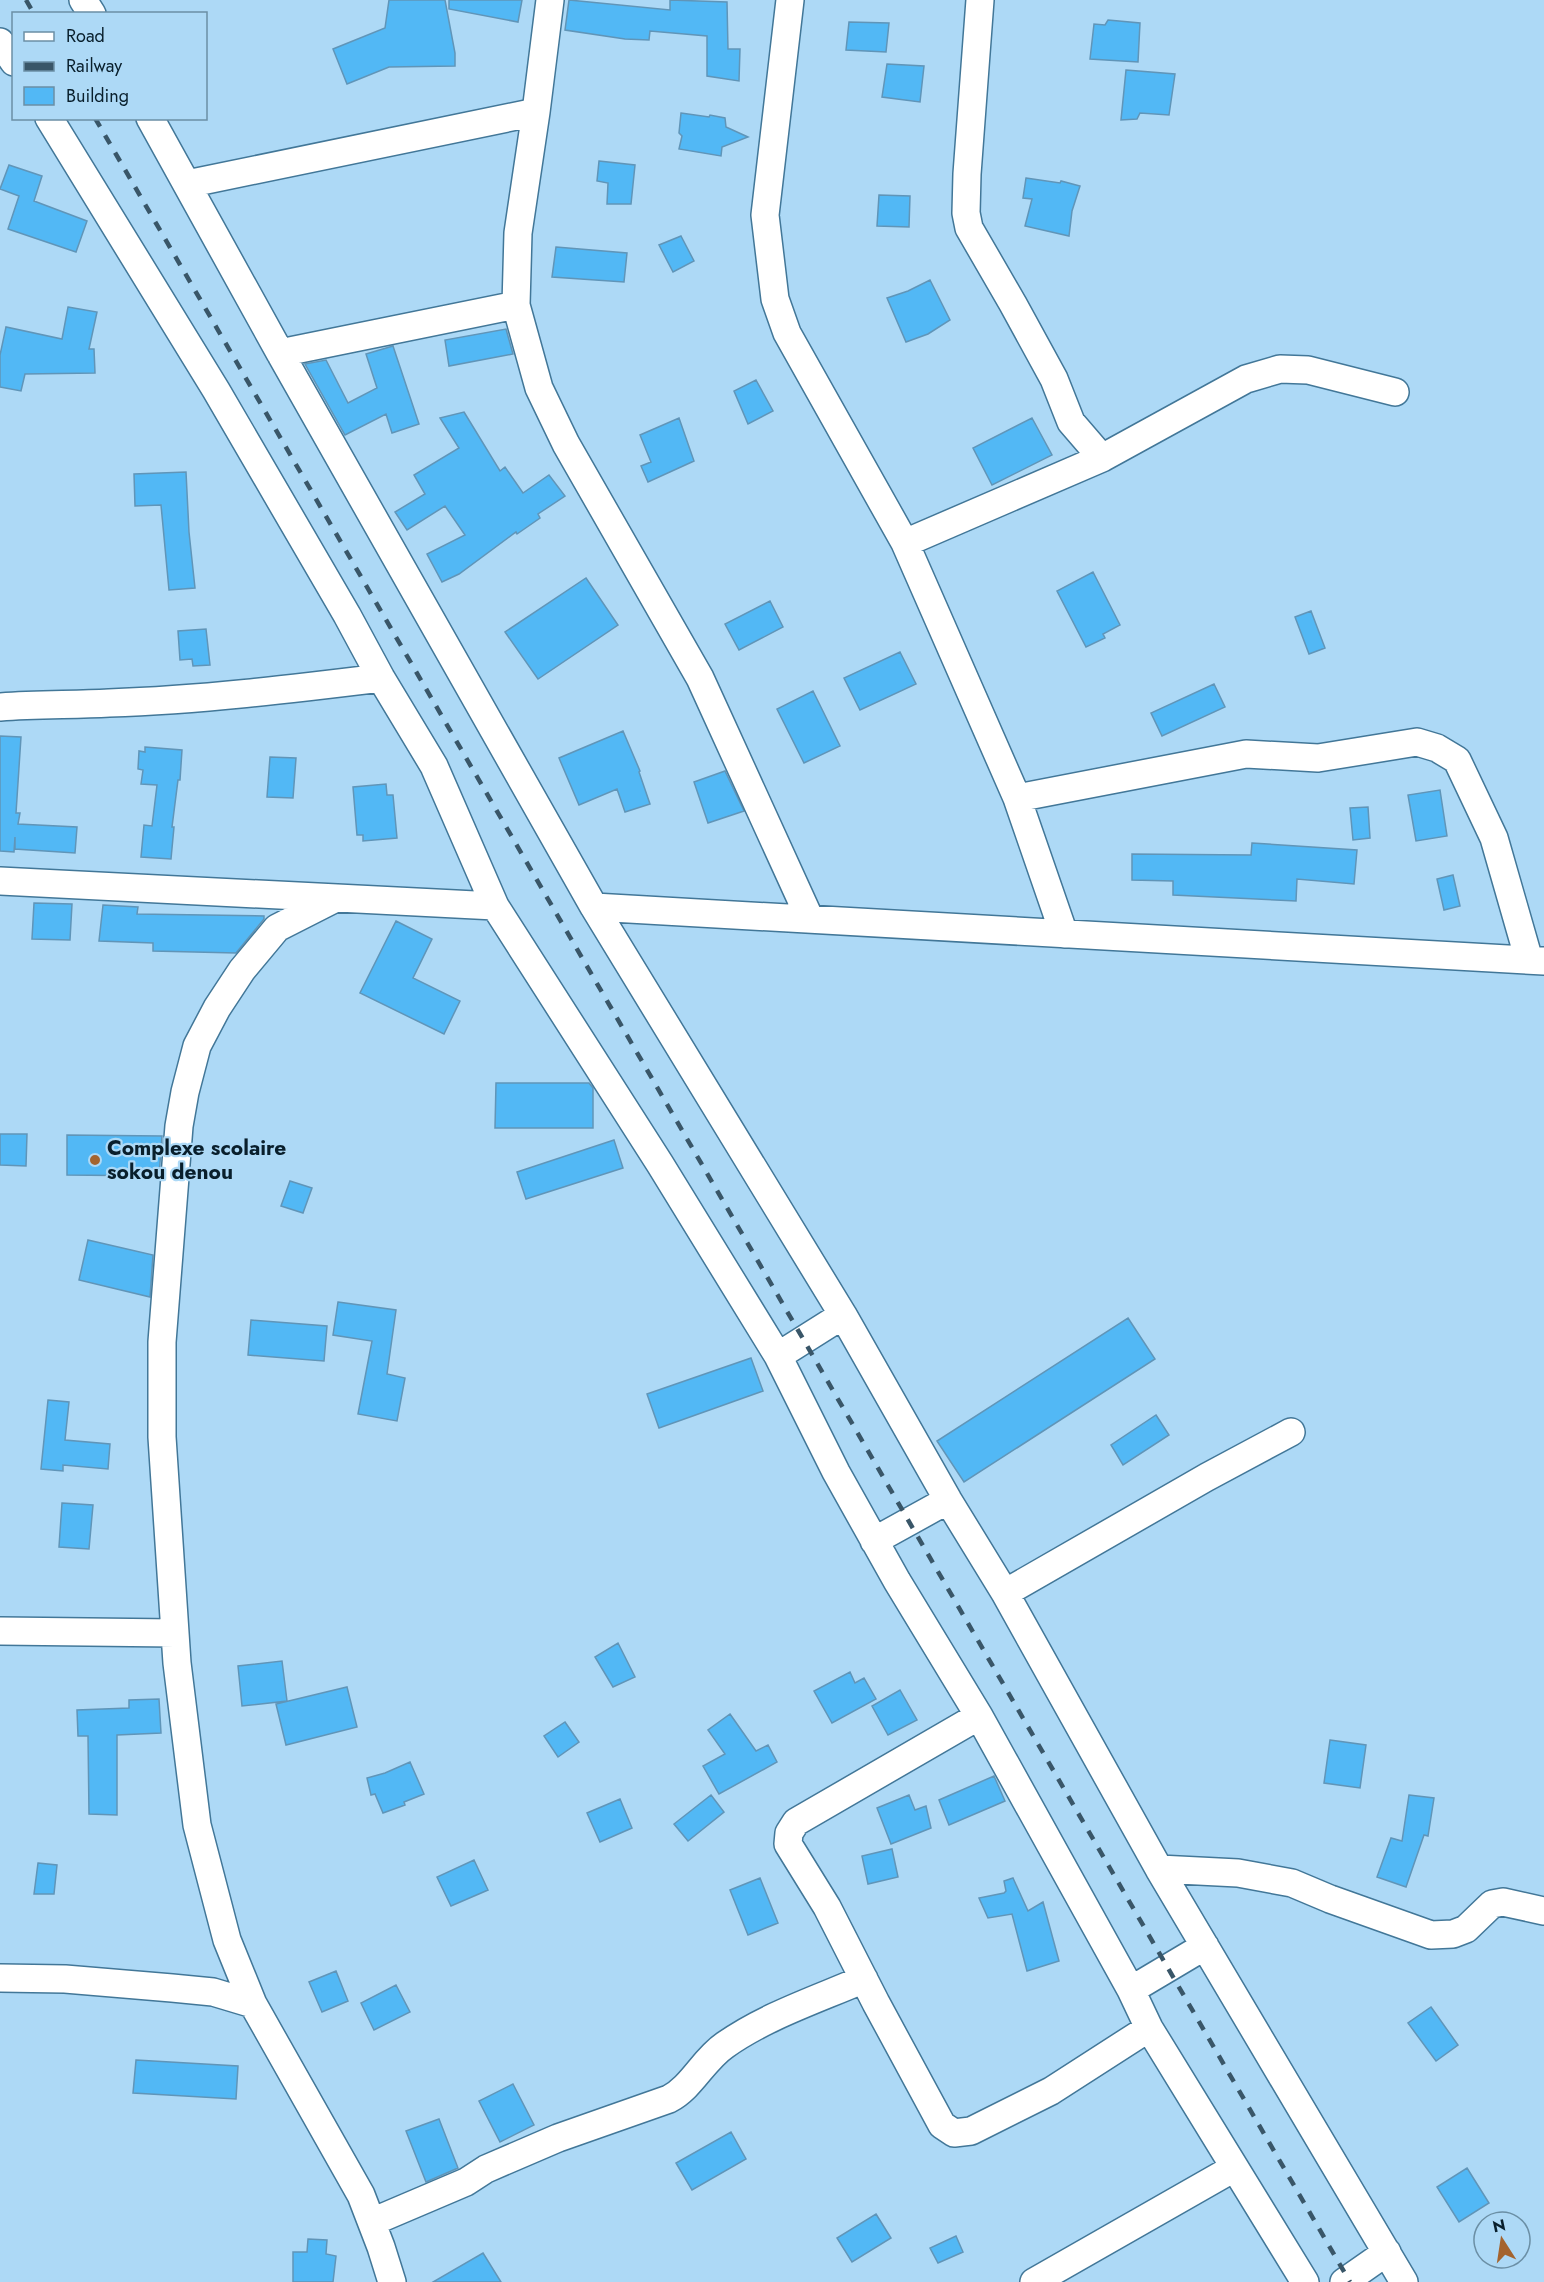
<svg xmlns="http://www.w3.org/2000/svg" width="1544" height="2282" viewBox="0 0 1544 2282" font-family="Jost,sans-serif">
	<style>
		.building { fill: #52b8f5; stroke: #6095b8; stroke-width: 1.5 }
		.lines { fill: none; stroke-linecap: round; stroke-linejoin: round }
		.minor-casing { stroke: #427798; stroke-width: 30 }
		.minor { stroke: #fff; stroke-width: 27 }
		.rail { stroke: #395668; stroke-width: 4.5; stroke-dasharray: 10 10; stroke-linecap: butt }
		.poi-dot { fill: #a4642e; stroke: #add9f6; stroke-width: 2 }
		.labels { text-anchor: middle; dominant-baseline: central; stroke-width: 4.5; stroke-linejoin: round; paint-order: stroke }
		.poi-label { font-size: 21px; font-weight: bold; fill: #091f2c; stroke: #add9f6; text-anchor: start }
	</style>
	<rect width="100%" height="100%" fill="#add9f6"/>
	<path class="building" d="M389 0H445L455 53V66L389 67 347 84 333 49 385 28Z
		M449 0H522L518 22 449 9Z
		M569 0 670 10V0L727 2 728 49H740L739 81 707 76V36L650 31 649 40 625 39 565 30Z
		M1108 20 1140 23 1138 62 1090 59 1094 24 1105 25Z
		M849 22 889 23 886 52 846 50Z
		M887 64 924 66 920 102 882 97Z
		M1126 70 1175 74 1169 115 1140 113 1137 119 1121 120Z
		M681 113 709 117 710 115 725 118 726 127 748 137 722 147 721 156 679 149 682 136 679 133Z
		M599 161 635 165 631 204H607L608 183 597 181Z
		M9 165 42 176 34 201 87 221 76 252 8 229 19 196 0 189Z
		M1026 178 1060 183 1061 181 1080 186 1072 211 1069 236 1025 226 1032 199 1023 198Z
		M879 195 910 196 909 227 877 226Z
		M681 236 694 261 673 272 659 245Z
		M556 247 627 253 624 282 552 277Z
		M930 280 950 320 928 334 906 342 887 298 908 291Z
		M68 307 97 312 89 349H94L95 373 25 374 21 391 0 387V355L6 327 62 339Z
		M506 329 513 354 449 366 445 340Z
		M393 346 419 424 392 433 386 414 345 435 305 364 326 360 348 403 377 388 366 354Z
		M756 380 773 411 748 424 734 391Z
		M464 412 500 471 505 467 523 493 549 475 565 496 538 514 540 518 517 534 516 532 459 574 442 582 427 554 465 535 445 506 407 530 395 512 425 494 414 475 459 448 440 418Z
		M679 418 694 461 648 482 641 466 651 462 640 435Z
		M1032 418 1052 455 992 485 973 448Z
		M186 472 189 532 195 588 169 590 161 505 135 506 134 474Z
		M1093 572 1120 625 1103 634 1105 638 1086 647 1057 591Z
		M586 578 618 625 538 679 505 632Z
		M770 601 783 627 739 650 725 624Z
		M1311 611 1325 648 1309 654 1295 617Z
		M206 629 210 665 193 666 192 659 180 660 178 631Z
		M900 652 916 684 860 710 844 678Z
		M1214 684 1225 707 1162 736 1151 713Z
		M813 691 840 746 804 763 777 709Z
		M623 731 640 771 639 772 650 804 625 812 617 789 579 805 559 758Z
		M0 736 21 737 16 813H20L18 824 77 827 75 853 15 849V837L14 852 0 851Z
		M145 747 182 750 180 780H178L172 827H174L171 859 141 857 144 825 152 826 157 785 141 784 143 770 138 769 139 751 145 752Z
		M270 757 296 758 293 798 267 797Z
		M725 771 744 811 708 823 694 782Z
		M386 784 387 795H393L397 838 363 841V835H357L353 787Z
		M1440 790 1447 836 1416 841 1408 795Z
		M1368 807 1370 838 1353 840 1350 808Z
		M1252 843 1357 850 1354 884 1297 879 1296 901 1173 895V881L1132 880V854L1251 855Z
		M1453 875 1460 906 1444 910 1437 879Z
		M34 903 72 904 70 940 32 939Z
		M103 905 138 907 137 914 264 916V919L236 953 153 951V943L99 941Z
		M396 921 432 939 413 978 460 1001 444 1034 360 993Z
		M496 1083H589L593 1088V1128H495Z
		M0 1134H27L26 1166 0 1165Z
		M67 1135 162 1136 159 1176 67 1175Z
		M614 1140 623 1168 526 1199 517 1172Z
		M290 1181 312 1188 303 1213 281 1206Z
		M88 1240 153 1255 150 1297 79 1280Z
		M338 1302 396 1310 387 1374 405 1378 397 1421 358 1414 372 1341 333 1335Z
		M1128 1318 1155 1359 964 1482 937 1441Z
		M251 1320 327 1326 324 1361 248 1355Z
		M751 1358 763 1391 659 1428 647 1394Z
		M48 1400 69 1402 65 1440 110 1444 108 1469 63 1465V1471L41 1469Z
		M1156 1415 1169 1435 1123 1465 1111 1445Z
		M62 1503 93 1505 89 1549 59 1547Z
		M618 1643 635 1677 613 1687 595 1657Z
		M282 1661 287 1701 242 1706 238 1666Z
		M850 1672 855 1683 864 1678 876 1699 832 1723 814 1691Z
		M347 1687 357 1727 286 1745 276 1704Z
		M900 1690 917 1720 888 1735 872 1706Z
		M159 1699 161 1733 117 1735V1815L89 1814 88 1736H78L77 1710 129 1708V1700Z
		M730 1714 756 1751 768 1745 777 1762 719 1794 703 1766 725 1754 708 1730Z
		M565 1722 579 1742 558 1757 544 1736Z
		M1330 1740 1366 1745 1360 1788 1324 1783Z
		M410 1762 424 1794 404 1802 405 1805 383 1813 375 1794 371 1795 367 1778 385 1773Z
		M994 1776 1005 1801 949 1825 939 1800Z
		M711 1795 724 1812 688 1841 674 1824Z
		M909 1795 915 1810 926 1806 931 1828 891 1844 877 1808Z
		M1409 1795 1434 1798 1428 1836 1424 1835 1406 1887 1377 1877 1391 1838 1402 1841Z
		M620 1799 632 1828 600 1842 587 1813Z
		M892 1849 898 1877 868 1884 862 1856Z
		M474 1860 488 1890 451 1906 437 1877Z
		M38 1863 57 1865 54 1894H34Z
		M760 1878 778 1923 748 1935 730 1890Z
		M1013 1878 1028 1911 1043 1902 1059 1961 1027 1971 1012 1914 988 1918 979 1898 1004 1893 1006 1891 1004 1881Z
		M336 1971 348 2001 322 2012 309 1982Z
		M396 1985 410 2012 374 2030 361 2003Z
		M1431 2007 1458 2045 1436 2061 1408 2023Z
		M136 2060 238 2066 236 2099 133 2093Z
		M513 2084 534 2125 500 2142 479 2101Z
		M439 2119 458 2168 426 2182 406 2131Z
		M731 2132 746 2159 692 2190 676 2163Z
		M1467 2168 1489 2203 1459 2222 1437 2187Z
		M876 2214 891 2238 852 2262 837 2238Z
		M956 2236 963 2252 938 2263 930 2248Z
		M308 2239 327 2240 326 2254 336 2256 333 2282H293V2252H307Z
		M483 2253 501 2282H433Z"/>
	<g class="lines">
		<g class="minor-casing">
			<path id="minor" d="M83 0 92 14
				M550 0 536 112 518 233 516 305 539 388 566 444 700 678 810 919
				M790 0 765 215 775 299 787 333 905 543 1017 798 1064 934
				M980 0 967 174 966 213 969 228 1013 304 1054 379 1071 422 1102 458
				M0 42 14 62
				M49 118 216 390 347 615 381 678 434 766 495 906 660 1164 778 1356 836 1472 897 1581 979 1716 1131 1990 1149 2028 1305 2282
				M150 118 280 353 594 907 843 1315 948 1500 1005 1593 1159 1869 1404 2282
				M187 184 536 112
				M280 353 516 305
				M905 543 1102 458 1246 379 1280 369 1308 370 1395 392
				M0 707C36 704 73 705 109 703 200 700 291 689 381 678
				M1017 798 1246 754 1318 758 1417 742 1437 748 1457 760 1494 838 1529 960
				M0 881 495 906
				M336 898 277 928 242 970 217 1008 197 1046 185 1092 179 1126 162 1342V1437L177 1663 197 1825 227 1940 253 2004 361 2195 381 2247 392 2282
				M594 907 1544 961
				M778 1356 843 1315
				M874 1541 948 1500
				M1005 1593 1207 1477 1291 1432
				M0 1631 175 1633
				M979 1716 796 1822 789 1833 788 1844 827 1907 876 2003 942 2125 954 2133 971 2131 1051 2091 1149 2028
				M1159 1869 1238 1873 1292 1883 1330 1899 1431 1935 1453 1934 1466 1929 1492 1904 1503 1902 1544 1911
				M0 1978 65 1979 172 1988 213 1992 253 2004
				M1131 1990 1205 1946
				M372 2222 466 2182 486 2169 558 2138 669 2099C692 2087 703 2060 725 2045 766 2016 818 1999 864 1979
				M1034 2282 1234 2168
				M1344 2282 1387 2252"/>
		</g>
		<use href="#minor" class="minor"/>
		<path class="rail" d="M26 0 34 14
			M95 118 1350 2282"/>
	</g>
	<circle class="poi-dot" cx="95" cy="1160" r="6"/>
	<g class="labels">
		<g class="poi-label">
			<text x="107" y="1148">Complexe scolaire<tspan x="107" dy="24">sokou denou</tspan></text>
		</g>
	</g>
	<rect x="12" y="12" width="195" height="108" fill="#add9f6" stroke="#6b8fa5" stroke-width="1.5"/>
	<rect x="24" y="32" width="30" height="9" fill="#ffffff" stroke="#6b8fa5" stroke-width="1.5"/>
	<text x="66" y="42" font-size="18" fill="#091f2c">Road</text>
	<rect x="24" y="62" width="30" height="9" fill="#395668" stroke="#6b8fa5" stroke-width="1.5"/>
	<text x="66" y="72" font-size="18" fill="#091f2c">Railway</text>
	<rect x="24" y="87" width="30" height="18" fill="#52b8f5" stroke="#6b8fa5" stroke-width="1.5"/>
	<text x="66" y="102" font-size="18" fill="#091f2c">Building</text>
	<g transform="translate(1502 2240) rotate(348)"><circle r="28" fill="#add9f6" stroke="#6b8fa5" stroke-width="1.5"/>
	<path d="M0-4.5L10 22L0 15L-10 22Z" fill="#a4642e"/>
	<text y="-9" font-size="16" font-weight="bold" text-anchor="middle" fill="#091f2c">N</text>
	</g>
</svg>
